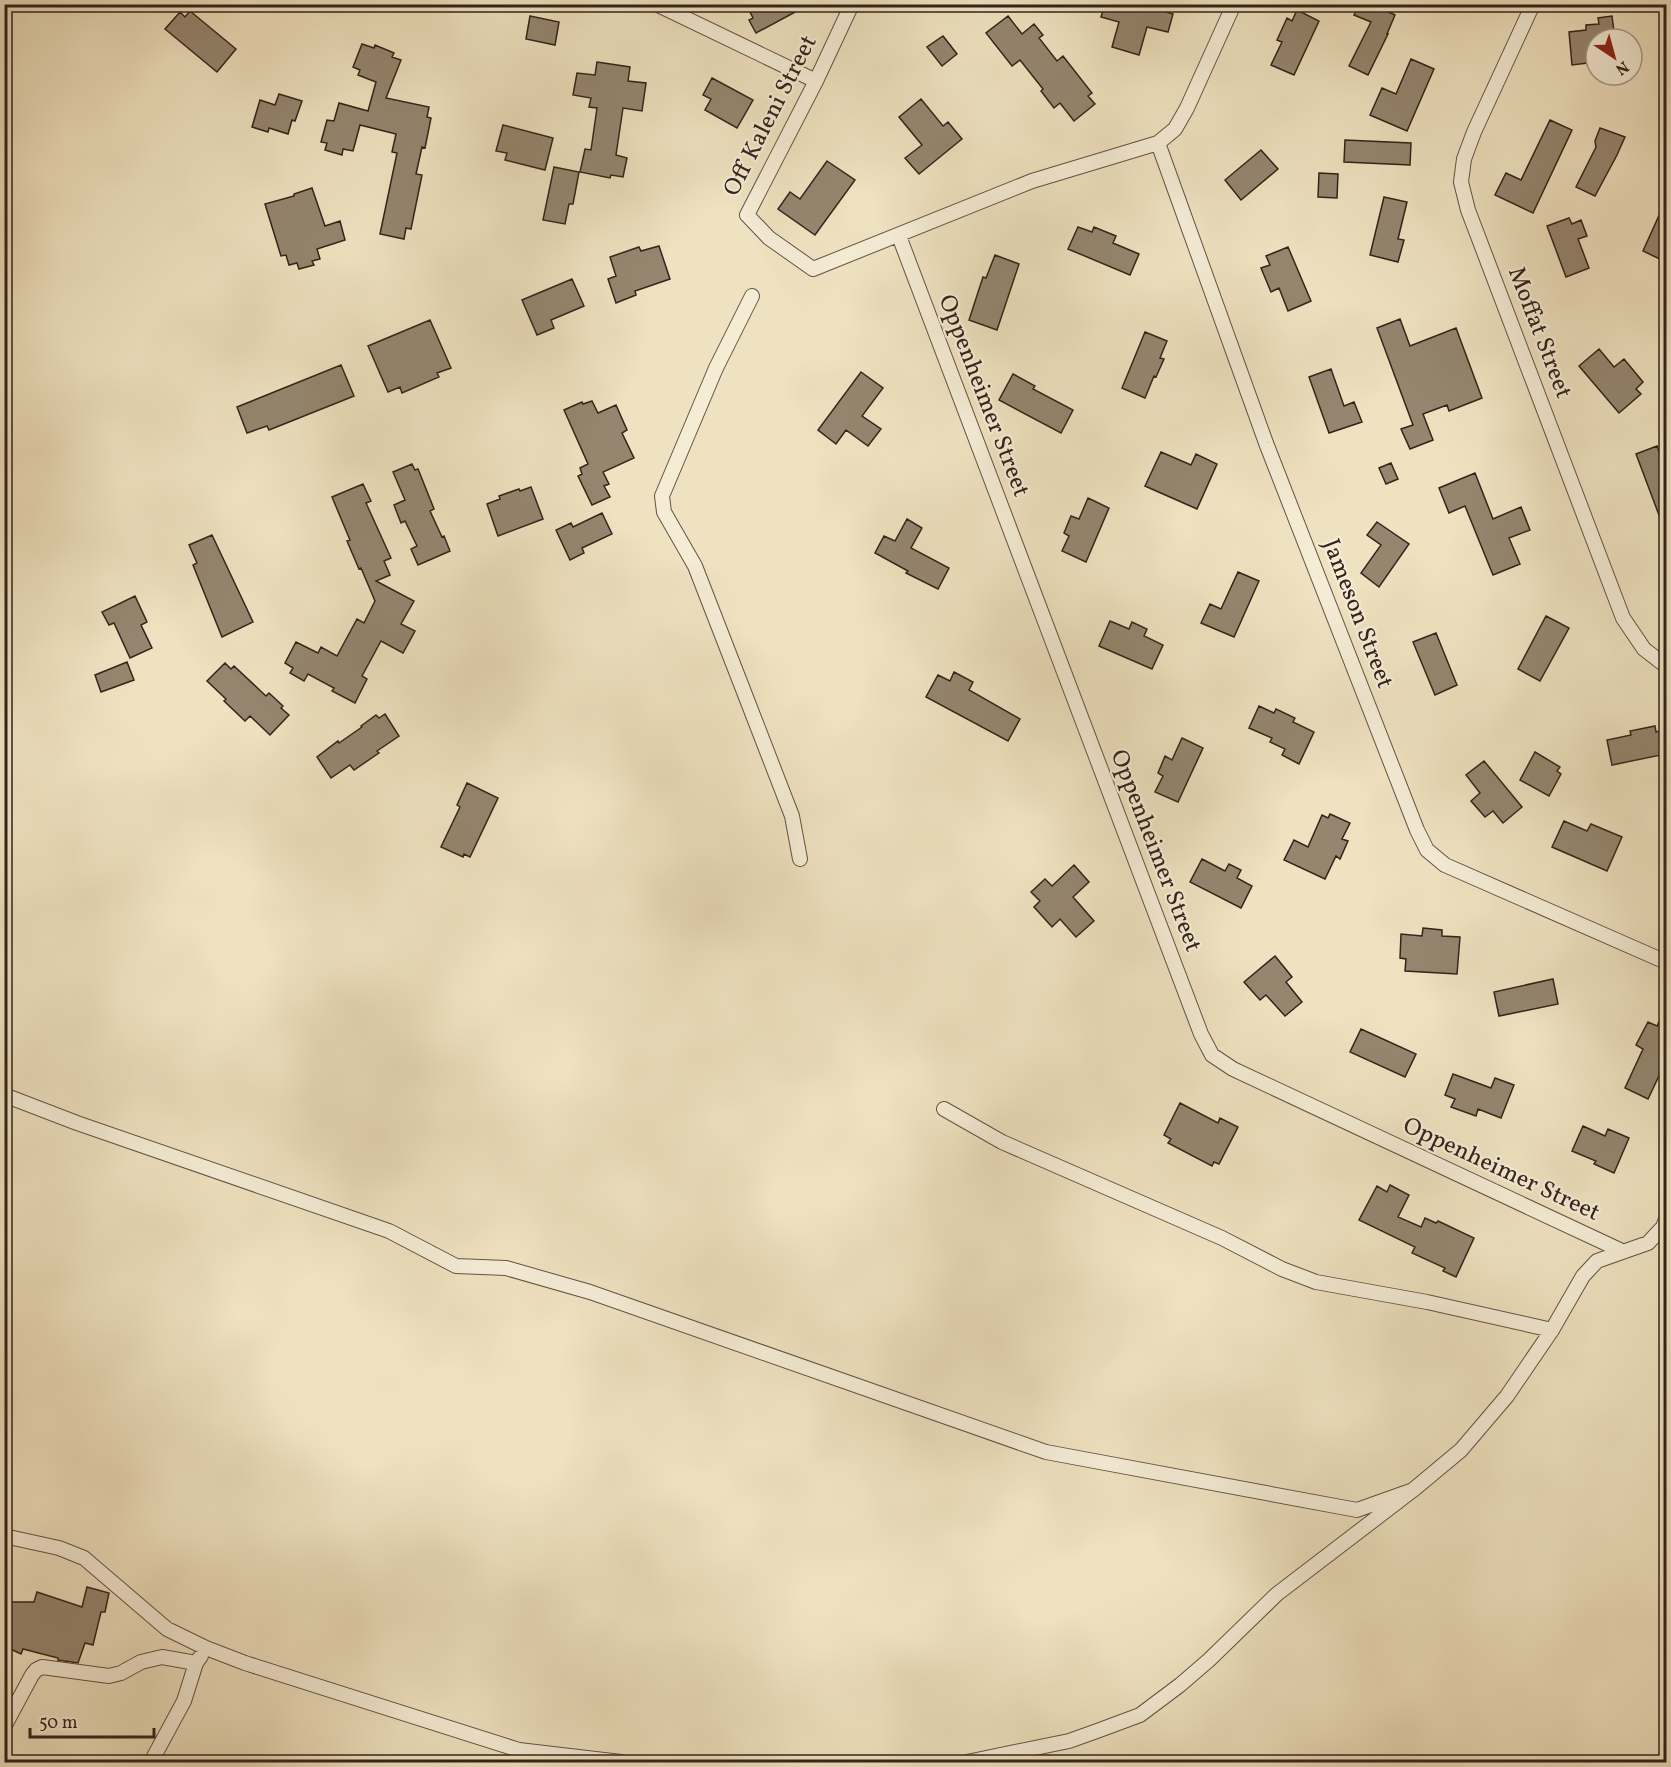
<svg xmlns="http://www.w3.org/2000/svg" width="1671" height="1767" viewBox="0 0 1671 1767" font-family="Vollkorn,serif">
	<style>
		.building { fill: #958670; stroke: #33231a; stroke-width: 1.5 }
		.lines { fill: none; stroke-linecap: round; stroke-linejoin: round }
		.street-casing { stroke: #625344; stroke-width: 16 }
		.street { stroke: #f5ecd6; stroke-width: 14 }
		.labels { text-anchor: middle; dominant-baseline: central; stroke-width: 4.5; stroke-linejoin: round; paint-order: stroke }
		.street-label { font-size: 24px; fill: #33231a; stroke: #f5ecd6 }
	</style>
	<rect width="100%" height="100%" fill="#efe2c0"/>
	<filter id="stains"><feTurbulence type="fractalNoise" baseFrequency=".00333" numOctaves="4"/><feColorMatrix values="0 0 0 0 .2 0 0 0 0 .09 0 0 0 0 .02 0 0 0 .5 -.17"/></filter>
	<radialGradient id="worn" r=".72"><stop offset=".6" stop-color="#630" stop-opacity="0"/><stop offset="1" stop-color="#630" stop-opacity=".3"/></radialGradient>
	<path class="building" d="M746 4H810L756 33 749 20 753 18Z
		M1105 4H1140L1173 14 1168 32 1147 27 1139 55 1112 47 1119 22 1101 17Z
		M1359 4H1371L1395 15 1387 34H1388L1368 75 1349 66 1371 22 1354 15Z
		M1297 10 1319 21 1294 75 1271 65 1282 42 1277 40 1287 18 1292 21Z
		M190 11 236 49 217 72 165 29 180 12 185 17Z
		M530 16 559 22 555 45 526 39Z
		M1008 16 1022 34 1034 24 1043 35 1039 38 1057 61 1063 56 1092 93 1088 96 1095 104 1074 121 1060 103 1054 108 1041 91 1043 89 1020 60 1012 66 986 33Z
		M1612 16 1615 39H1596V62L1572 65 1569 32 1586 30V25L1599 24 1598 18Z
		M943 36 957 54 942 66 927 47Z
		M362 44 374 48 375 45 394 53 392 57 401 60 386 98 429 107 427 117 431 118 425 148 422 147 416 174 422 175 411 229 406 228 404 239 380 234 397 153 392 152 396 134 360 125 353 151 343 149 342 155 325 150 327 143 321 142 327 120 334 121 339 103 368 111 376 82 358 75 360 70 353 67Z
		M1411 59 1434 69 1407 131 1370 115 1382 88 1396 94Z
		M597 62 630 67 628 81 646 83 642 111 623 108 616 155 627 158 623 177 611 175 610 178 580 172 585 149 591 150 597 108 589 107 591 98 573 95 577 73 595 75Z
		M712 78 753 100 737 128 705 110 711 99 703 95Z
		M279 94 302 101 295 121 292 120 288 134 269 128 268 132 252 127 260 100 275 105Z
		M921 99 943 126 948 122 962 139 919 174 905 158 922 145 899 117Z
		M1550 120 1572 130 1533 213 1495 195 1506 173 1521 180Z
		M503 125 553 138 545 170 505 160 507 153 496 151Z
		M1600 128 1625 137 1617 155 1595 196 1576 187 1596 147 1595 141Z
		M1345 140 1411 143 1410 165 1344 162Z
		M1261 150 1278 169 1241 200 1225 180Z
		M827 161 855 180 815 235 778 209 790 192 800 199Z
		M554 167 579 172 573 204H569L565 224 543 220Z
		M1319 173 1338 174 1337 198 1318 197Z
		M312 188 325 226 340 221 345 240 317 249 320 259 312 261 314 265 299 269 297 263 289 265 286 255 281 256 265 204 294 196V194Z
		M1384 197 1407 202 1398 239 1404 240 1398 262 1370 255Z
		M1666 200V262L1643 251Z
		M1569 218 1572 224 1581 220 1587 236 1578 239 1589 268 1566 277 1547 226Z
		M1078 227 1092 232 1094 227 1116 236 1113 243 1139 254 1130 275 1068 249Z
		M659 246 670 279 635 291 636 295 616 303 608 279 616 276 610 257 639 247 641 251Z
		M1288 247 1311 301 1288 311 1279 288 1271 292 1261 268 1270 265 1266 256Z
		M995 255 1019 264 997 330 969 320 983 277 986 278Z
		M572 279 584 306 551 320 554 328 537 335 522 300Z
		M1400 319 1410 346 1456 328 1482 398 1449 411 1447 405 1423 414 1433 440 1410 449 1401 429 1413 425 1377 328Z
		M430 320 451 368 437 373 439 377 402 393 400 387 388 392 368 346Z
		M1145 332 1167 341 1160 358 1164 359 1156 377 1154 376 1145 398 1122 388Z
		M1599 349 1614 367 1624 359 1643 382 1636 389 1641 394 1619 413 1579 366Z
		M341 365 354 396 269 430 267 426 247 433 237 407Z
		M1331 369 1344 406 1354 402 1362 422 1329 433 1309 377Z
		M861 372 883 388 862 416 881 429 868 446 846 430 836 444 818 430Z
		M1013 374 1035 386 1033 389 1073 410 1061 433 999 400Z
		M592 401 598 413 616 405 627 430 622 433 634 458 603 472 609 484 604 486 610 497 592 505 578 476 582 474 580 468 588 464 564 410 582 402 583 404Z
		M1657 446 1666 470 1665 531 1636 454Z
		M1161 452 1191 465 1196 454 1217 464 1197 509 1145 486Z
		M1391 463 1398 479 1386 484 1379 468Z
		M412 464 415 470 418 469 434 509 430 511 442 537 444 536 450 551 418 565 411 549 417 546 405 521 401 523 394 505 405 500 393 472Z
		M1475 473 1493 519 1521 507 1530 530 1509 538 1520 564 1493 575 1465 506 1449 513 1439 488Z
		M363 484 371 501 366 503 391 558 384 561 390 575 376 581 414 601 401 624 415 631 403 653 381 641 362 676 367 679 355 703 332 691 334 688 308 674 304 681 290 673 293 668 285 663 296 642 318 653 321 647 337 656 357 619 364 623 375 601 361 568 359 569 347 541 350 540 332 497Z
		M531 487 543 519 498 536 487 504 500 499 499 496 519 489 520 491Z
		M1088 498 1109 508 1086 562 1062 551 1069 536 1064 533 1071 516 1079 519Z
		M602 513 612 534 582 548 584 553 570 560 556 530 571 523 573 527Z
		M907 519 922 528 911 548 949 568 938 589 906 573 908 571 875 553 884 536 895 541Z
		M1377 522 1409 544 1379 587 1361 573 1381 545 1367 535Z
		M212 535 253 622 222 637 193 565 197 563 189 545Z
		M1238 572 1259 581 1234 637 1201 623 1210 604 1221 609Z
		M135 596 147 622 141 625 152 648 130 658 114 623 109 625 102 612Z
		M1546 616 1569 628 1540 681 1518 669Z
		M1110 621 1129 629 1132 622 1147 629 1144 636 1163 645 1152 669 1099 646Z
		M1436 633 1457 685 1435 695 1413 642Z
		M127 662 134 680 101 692 95 675Z
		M225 663 231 669 234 666 266 696 269 693 283 706 281 708 289 715 270 735 250 716 245 721 224 701 226 699 207 681Z
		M954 672 973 682 969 690 1020 719 1008 741 926 697 938 675 950 681Z
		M1259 706 1274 713 1276 709 1295 718 1293 722 1314 732 1299 764 1282 755 1285 749 1270 742 1272 738 1249 728Z
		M385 714 399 736 377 751 379 753 354 770 350 765 331 778 317 757 338 741 339 743 362 727 361 726 376 715 379 718Z
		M1655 726 1656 732 1666 729V754L1612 765 1607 740 1631 735 1630 731Z
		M1182 738 1203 748 1178 802 1155 792 1163 776 1158 773 1165 756 1172 760Z
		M1535 752 1560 767 1557 771 1561 774 1549 796 1520 780Z
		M1484 761 1522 807 1503 823 1493 811 1485 817 1471 801 1480 793 1466 775Z
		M467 783 498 798 470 857 464 854 463 857 441 847 460 807 457 805Z
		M1330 814 1350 823 1342 839 1348 841 1340 859 1336 856 1325 879 1284 860 1294 840 1308 847 1322 815 1328 818Z
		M1564 821 1587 831 1591 824 1622 837 1607 871 1552 847Z
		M1202 859 1225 871 1229 864 1241 870 1237 878 1252 886 1241 908 1190 882Z
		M1074 865 1089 882 1073 897 1094 921 1076 937 1060 919 1052 927 1034 907 1040 901 1031 892 1045 879 1052 886Z
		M1423 928 1442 930V936L1460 937 1457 974 1405 971 1406 959 1400 958 1401 934 1422 936Z
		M1275 956 1292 977 1286 982 1302 1002 1285 1016 1266 995 1260 1000 1244 982Z
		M1553 979 1558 1004 1499 1016 1494 992Z
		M1666 1007V1061L1648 1099 1625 1088 1643 1049 1636 1045 1648 1022 1657 1026Z
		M1361 1029 1416 1054 1405 1077 1350 1052Z
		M1453 1074 1491 1088 1495 1078 1514 1085 1501 1118 1478 1109 1476 1116 1451 1107 1455 1099 1445 1095Z
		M1180 1103 1218 1123 1220 1118 1238 1127 1219 1164 1214 1162 1212 1166 1168 1143 1171 1139 1164 1135Z
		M1583 1126 1605 1136 1608 1129 1629 1138 1614 1173 1594 1164 1596 1161 1572 1151Z
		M1390 1185 1409 1195 1398 1217 1421 1227 1425 1218 1436 1223 1438 1221 1474 1238 1456 1277 1443 1271 1445 1268 1412 1253 1415 1247 1359 1220 1377 1186 1387 1192Z
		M87 1587 109 1593 105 1612H101L93 1645 85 1643 78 1663 58 1660V1658L23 1649 21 1654 4 1646V1602H34L37 1592 82 1607Z"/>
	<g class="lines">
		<g class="street-casing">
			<path id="street" d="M656 4 816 81
				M852 4 816 81 747 215 769 238 813 269 1032 181 1158 143 1175 129 1187 108 1234 4
				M1533 4 1474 132 1464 159 1461 182 1468 210 1623 618 1644 649 1666 666
				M1158 143 1266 443 1417 830 1427 850 1445 865 1666 962
				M899 236 1201 1034 1212 1055 1233 1069 1622 1251
				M752 296 716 368 662 496 664 512 695 566 744 692 792 816 800 859
				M4 1095 77 1123 389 1231 456 1266 506 1268 590 1292 1046 1452 1357 1510 1413 1490
				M944 1109 1002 1142 1222 1238 1282 1269 1316 1282 1427 1302 1552 1330
				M4 1536 59 1548 84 1558 167 1629 206 1648 245 1663 519 1750 621 1762
				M4 1727 32 1675 36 1670 42 1667 109 1676 121 1673 141 1662 162 1657 196 1663
				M151 1762 184 1701 196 1663 201 1656
				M967 1762 1069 1741 1097 1731 1140 1715 1180 1685 1209 1660 1277 1594 1413 1490 1461 1450 1507 1396 1552 1330 1583 1276 1597 1261 1648 1243 1663 1227 1666 1219"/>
		</g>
		<use href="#street" class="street"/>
	</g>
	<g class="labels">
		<g class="street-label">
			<text transform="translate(771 116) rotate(-63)">Off Kaleni Street</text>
			<text transform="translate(1539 333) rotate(69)">Moffat Street</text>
			<text transform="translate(983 396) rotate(69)">Oppenheimer Street</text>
			<text transform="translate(1357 614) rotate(69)">Jameson Street</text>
			<text transform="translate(1155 851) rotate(69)">Oppenheimer Street</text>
			<text transform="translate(1501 1170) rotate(25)">Oppenheimer Street</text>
		</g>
	</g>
	<rect width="1671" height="1767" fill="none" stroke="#efe2c0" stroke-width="24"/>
	<rect x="6" y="6" width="1659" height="1755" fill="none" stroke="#33231a" stroke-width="3"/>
	<rect x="12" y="12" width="1647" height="1743" fill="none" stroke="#33231a" stroke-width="1.5"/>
	<g transform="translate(1614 57) rotate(144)"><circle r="28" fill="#f5ecd6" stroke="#a79c8b" stroke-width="1.5"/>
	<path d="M0-4.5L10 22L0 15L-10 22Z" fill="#8f2418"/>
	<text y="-9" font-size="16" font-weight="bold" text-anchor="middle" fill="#33231a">N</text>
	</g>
	<path d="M30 1728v9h124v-9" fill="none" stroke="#33231a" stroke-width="3"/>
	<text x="39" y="1728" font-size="18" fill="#33231a" stroke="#f5ecd6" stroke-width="4.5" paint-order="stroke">50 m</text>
	<rect width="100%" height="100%" filter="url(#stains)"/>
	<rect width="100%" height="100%" fill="url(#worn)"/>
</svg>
